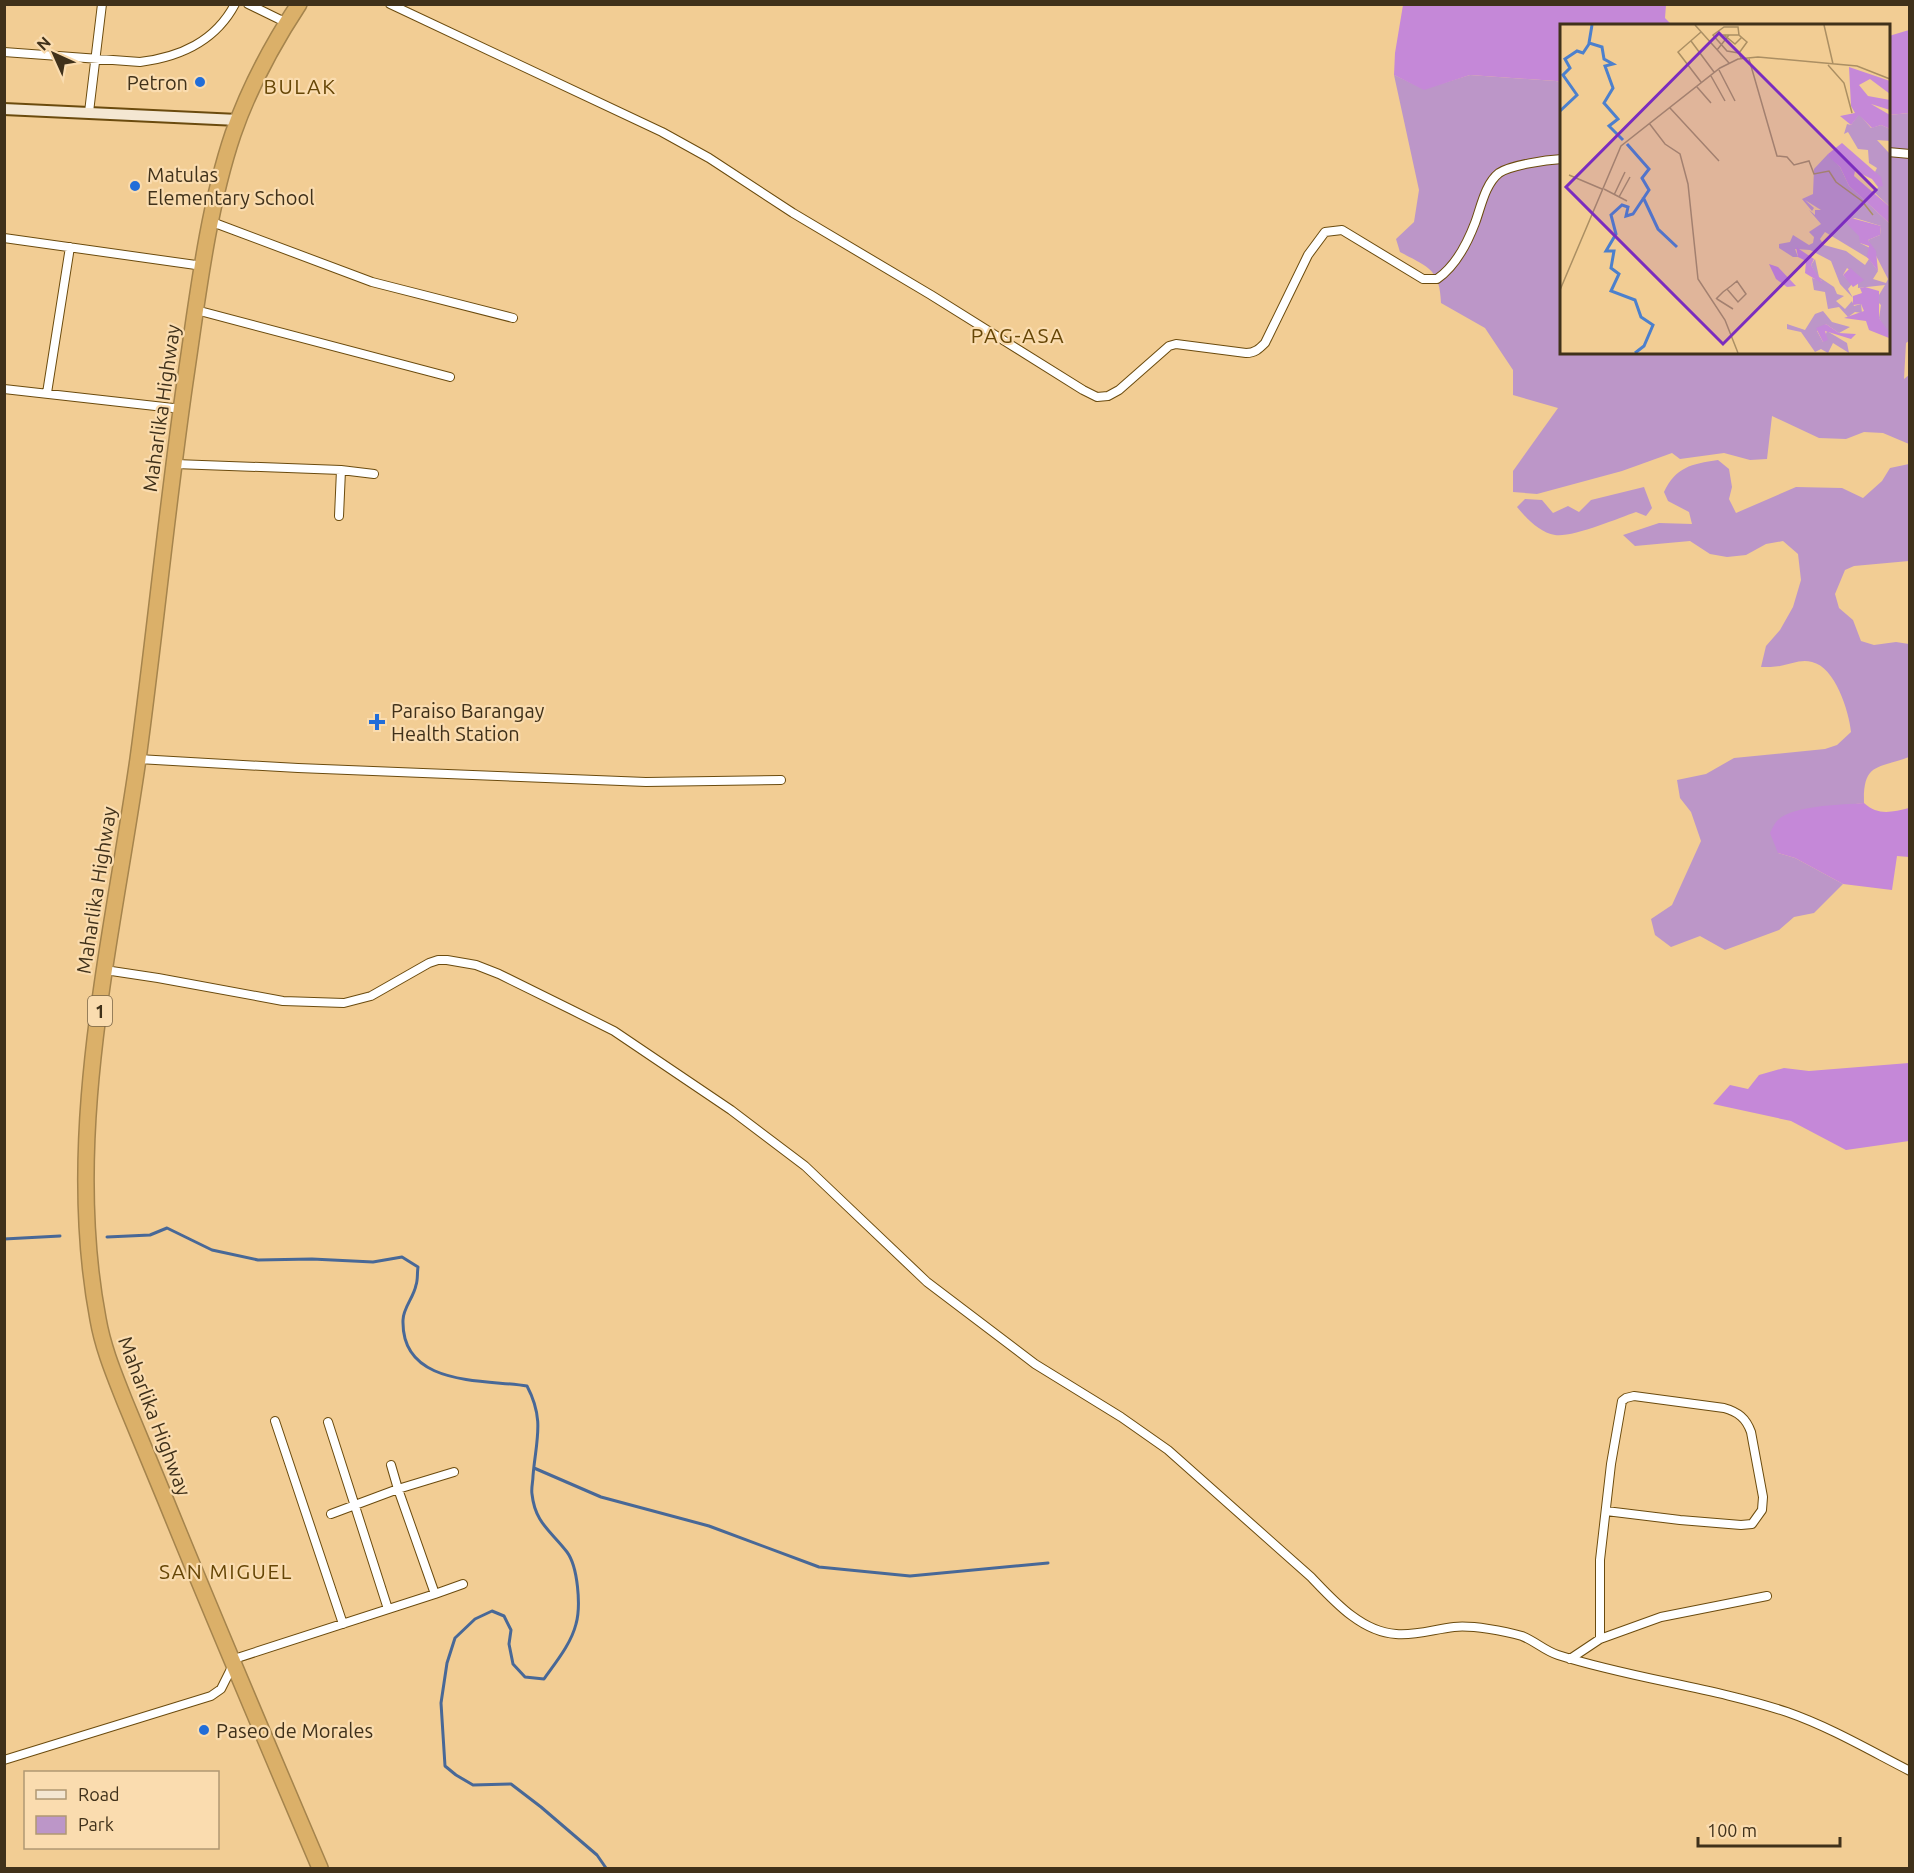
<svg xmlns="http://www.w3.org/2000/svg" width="1914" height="1873" viewBox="0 0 1914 1873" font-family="Ubuntu,sans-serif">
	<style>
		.green { fill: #bc96c8 }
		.forest { fill: #c588d8 }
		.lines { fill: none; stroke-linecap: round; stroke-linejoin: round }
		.stream { stroke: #486897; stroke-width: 3 }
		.street-casing { stroke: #6b4b0e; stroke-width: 10 }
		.secondary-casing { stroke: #6b4b0e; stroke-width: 14 }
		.highway-casing { stroke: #a5844d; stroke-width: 18 }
		.street { stroke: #fff; stroke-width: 8 }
		.secondary { stroke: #f4e7d2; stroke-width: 10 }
		.highway { stroke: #dbb069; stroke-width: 15 }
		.poi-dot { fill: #216dd8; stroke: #fadcaf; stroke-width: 2 }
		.labels { text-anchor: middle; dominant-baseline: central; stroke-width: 4.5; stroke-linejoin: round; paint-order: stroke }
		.shield { fill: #fadcaf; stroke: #786447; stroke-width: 1.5 }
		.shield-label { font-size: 18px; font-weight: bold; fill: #40311a }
		.poi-label { font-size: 20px; fill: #40311a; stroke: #fadcaf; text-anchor: start }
		.street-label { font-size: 20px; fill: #40311a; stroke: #fadcaf }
		.neighbourhood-label { font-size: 21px; letter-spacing: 1.5px; fill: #664606; stroke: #fadcaf }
		.inset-river { fill: none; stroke: #4c80cd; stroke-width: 3 }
		.inset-road { fill: none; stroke: #ab8f63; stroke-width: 1.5 }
		.view { fill: #7b2cbf; fill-opacity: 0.15; stroke: #7b2cbf; stroke-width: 3 }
		.inset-edge { fill: none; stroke: #40311a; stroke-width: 3 }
	</style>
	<rect width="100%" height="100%" fill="#f2cd94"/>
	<path class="green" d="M1394 75 1424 89 1470 75 1556 81 1561 83 1562 352H1888L1889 115 1909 113 1910 340 1906 343 1904 379 1909 375V444L1883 433 1864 432 1846 439 1819 438 1772 416 1767 459 1750 460 1724 453 1680 459 1672 453 1622 471 1537 494 1513 492V471L1558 408 1513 395V370L1485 328 1441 303C1440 269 1428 267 1400 252L1396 239 1414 222 1419 190Z
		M1718 460 1729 469 1732 487 1729 499 1736 513 1796 487 1842 488 1863 498 1882 481 1890 468 1909 464V561L1854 566 1845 570 1835 594 1839 608 1853 620 1861 641 1874 645 1896 642 1909 644V757C1878 769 1863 762 1864 803L1847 805 1778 853 1795 858 1843 884 1814 913 1794 917 1779 930 1725 950 1700 936 1671 947 1655 935 1651 919 1672 905 1701 841 1691 812 1680 798 1677 780 1706 774 1734 758 1825 749 1837 745 1851 732C1849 711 1835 667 1812 662 1801 659 1791 664 1780 666 1774 667 1767 667 1761 667L1766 646 1780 630 1793 607 1801 580 1798 554 1783 541 1766 544 1746 555 1727 557 1710 554 1690 541 1635 546 1623 535 1659 523 1692 524 1689 512 1668 501 1664 492C1676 467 1691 464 1718 460Z
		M1644 487 1652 508 1646 516 1636 512C1619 518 1571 538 1555 535 1540 533 1526 518 1517 507L1525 499 1542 500 1553 513 1568 506 1579 512 1591 500Z"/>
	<path class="forest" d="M1403 5H1666L1665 18 1672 25 1562 26 1561 83 1556 81 1470 75 1424 90 1394 75 1395 53Z
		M1909 30V113L1889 115V36Z
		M1864 803C1878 816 1892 812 1909 808V857L1897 856 1892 890 1843 884 1795 858 1778 853 1770 833C1772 829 1774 824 1777 821 1791 805 1843 805 1864 803Z
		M1909 1063V1141L1846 1150 1791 1121 1713 1104 1730 1085 1748 1089 1759 1075 1784 1068 1809 1071Z"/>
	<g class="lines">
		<path class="stream" d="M107 1237 150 1235 167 1228 212 1250 258 1260 312 1259 373 1262 402 1257 418 1267C417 1273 418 1280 416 1285 414 1297 403 1308 403 1320 401 1387 483 1379 527 1386 545 1420 536 1440 533 1476 533 1482 531 1488 532 1494 535 1523 551 1531 567 1552 578 1567 581 1606 576 1624 571 1644 556 1662 544 1679L525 1677 513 1664 509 1644 511 1630 504 1616 492 1611 475 1619 455 1638 447 1663 441 1703 445 1766 456 1775 473 1785 511 1784 541 1807 597 1855 606 1868
			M4 1239 60 1236
			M534 1468 601 1497 709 1526 819 1567 910 1576 1048 1563"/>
		<g class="street-casing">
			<path id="street" d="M248 4 287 23
				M390 4 662 132 709 158 793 213 931 295 1083 390 1097 397 1108 396 1119 390 1169 346 1176 344 1246 353C1255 353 1259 349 1265 343L1308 255 1325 232 1342 230 1423 279H1437C1456 266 1467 244 1475 223 1481 207 1485 184 1499 173 1511 165 1546 160 1562 159
				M4 52 140 62C180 57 215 42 235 4
				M89 112 102 4
				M1888 152 1910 154
				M212 222 372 282 513 318
				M4 238 203 266
				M196 310 450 377
				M4 389 182 409
				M47 393 70 247
				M175 464 341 470 374 474
				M339 516 341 470
				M138 759 298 768 646 782 781 780
				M105 970 158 978 283 1001 344 1003 371 996 429 963 438 960H447L476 965 499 974 572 1010 614 1031 731 1110 805 1166 927 1282 1035 1364 1121 1417 1168 1450 1311 1577C1333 1600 1361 1632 1396 1634 1415 1636 1435 1629 1454 1627 1472 1625 1505 1631 1522 1636 1535 1641 1545 1651 1558 1655 1633 1679 1712 1687 1787 1712 1830 1727 1869 1750 1910 1771
				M275 1421 343 1624
				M328 1422 388 1609
				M391 1465 398 1489 435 1594
				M331 1514 398 1489 454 1472
				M1600 1639V1560L1611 1464 1622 1401 1626 1398 1634 1396 1724 1408C1738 1412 1746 1418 1751 1432L1763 1497 1762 1510 1752 1524 1741 1525 1680 1520 1606 1511
				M1570 1659 1600 1639 1661 1617 1767 1596
				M231 1660 435 1594 463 1584
				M4 1760 211 1696 221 1689 233 1665"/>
		</g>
		<g class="secondary-casing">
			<path id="secondary" d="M4 109 238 120"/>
		</g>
		<g class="highway-casing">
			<path id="highway" d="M299 4C272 45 249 88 233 134 207 211 197 302 185 382 167 507 155 633 138 759 112 941 63 1135 98 1319 103 1348 114 1374 125 1402 139 1435 152 1468 166 1501 216 1624 268 1746 320 1868"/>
		</g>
		<use href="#street" class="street"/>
		<use href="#secondary" class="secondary"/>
		<use href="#highway" class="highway"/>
	</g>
	<g class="poi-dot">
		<circle cx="200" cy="82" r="6"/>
		<circle cx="135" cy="186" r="6"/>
		<path d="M374 713h6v6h6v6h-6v6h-6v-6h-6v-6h6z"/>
		<circle cx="204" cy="1730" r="6"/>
	</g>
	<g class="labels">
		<rect class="shield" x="88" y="996" width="24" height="30" rx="4.5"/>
		<g class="shield-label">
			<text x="100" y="1011">1</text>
		</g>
		<g class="poi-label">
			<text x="188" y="82" text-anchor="end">Petron</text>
			<text x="147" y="174">Matulas<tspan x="147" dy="23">Elementary School</tspan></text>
			<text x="391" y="710">Paraiso Barangay<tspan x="391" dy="23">Health Station</tspan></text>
			<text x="216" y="1730">Paseo de Morales</text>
		</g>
		<g class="street-label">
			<text transform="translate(161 408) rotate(-82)">Maharlika Highway</text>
			<text transform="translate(96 890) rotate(-81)">Maharlika Highway</text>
			<text transform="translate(155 1416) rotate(69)">Maharlika Highway</text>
		</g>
		<g class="neighbourhood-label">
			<text x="300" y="86">BULAK</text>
			<text x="1018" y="335">PAG-ASA</text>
			<text x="226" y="1571">SAN MIGUEL</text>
		</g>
	</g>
	<g transform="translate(1560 24)">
		<rect width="330" height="330" fill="#f2cd94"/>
		<path d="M299 90 311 104 321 101 330 105V117L317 116 330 130V183L314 168 322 159 315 148 317 144 309 139 308 126 298 125 288 108 284 110 287 100 291 101ZM268 130 280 143 289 162 330 200V314L319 294 321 281 316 276 325 261 298 264V252L287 244 283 251 292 260 288 265 293 274 280 260 271 237 250 226 235 225 238 233H233L219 224V220L230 218 233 211 249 221 253 219 254 213 249 208 261 200 249 186 255 191V186H261L245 176 254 184 252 187 242 175 253 170 254 145ZM295 194 321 202 320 211 308 216 328 255 326 259 313 255 318 247 309 235 305 241 286 227 264 221 260 215 265 208 308 234 310 224 300 219V212L285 197ZM255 235 259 253 274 263 277 270 284 272 276 277 285 285 292 277 294 282 301 280 302 289 295 288 288 293 279 283 268 285 265 268 254 266 252 254 262 257 258 254 251 241ZM263 287 272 298 290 303 279 309 266 300 257 307 263 318 267 307 287 319 289 329 273 319 268 329 261 325 255 328 241 308 227 305V300L245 306 255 290Z" fill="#bc96c8" fill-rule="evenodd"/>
		<path d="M289 43 330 57V70L310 55 299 61 308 72 330 76V86L311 80 330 91V105L321 101 312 104 299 91 291 101 280 92 295 89 291 82ZM282 119 321 153 323 162 318 163 312 155 295 147 294 152 330 183V200L289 162 280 143 269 133 268 130ZM291 194 321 202 320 211 308 216 316 227 318 247 307 233 309 222 300 219 299 212 284 197ZM236 223 254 235 251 241 263 260 245 249 246 237 238 233ZM209 240 218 243 236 262 227 263 216 255ZM290 244 304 256 293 263 283 251ZM305 263 319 267V294L328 307 329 314 309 306 306 297 284 294 304 287 301 280 293 281V272L302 269 300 264ZM266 300 279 309 296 310 291 315 265 307 268 316 263 318 256 304Z" fill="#c588d8"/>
		<path class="inset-river" d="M32 1 29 19 42 23 44 35 53 40 45 42 53 64 44 79 58 95 49 102 63 116M0 87 17 71 3 51 10 44 5 35 17 27 23 29 29 20M67 120 89 145 82 154 89 166 73 190 66 192 68 183 62 181 51 191 56 210 46 227H54L51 244 59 250 51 267 75 276 81 293 93 301 84 322 75 329M83 173 98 205 117 223"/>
		<path class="inset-road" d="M135 1 169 39M264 1 273 40M169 11H164L175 20 182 13M131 17 154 48M157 26 169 11H179M179 29 167 27 153 11 164 3H178L179 11 187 18 179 29 181 34M189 35 217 132 227 133 234 141 249 137 254 150 269 147 276 158 302 177 313 191M268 41 284 59 292 89M159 46 175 77M151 52 165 77M141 58 118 28 141 8M137 63 151 79M110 84 159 137M89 99 105 120 120 130 128 160 138 255 165 296 178 329M9 151 42 165M44 165 67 177M54 171 65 148M59 173 70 153M0 266 61 122 160 44 178 35 198 33 297 42 330 55M156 275 163 268 171 262 177 257 186 270 178 278 167 265M157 275 173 285"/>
		<path class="view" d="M159 9 316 166 163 320 6 163Z"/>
		<rect width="330" height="330" class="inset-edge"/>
	</g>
	<rect width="1914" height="1873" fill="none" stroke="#40311a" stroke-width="12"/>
	<rect x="24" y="1771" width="195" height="78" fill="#fadcaf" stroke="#b09873" stroke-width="1.5"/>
	<rect x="36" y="1790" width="30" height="9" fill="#f4e7d2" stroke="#b09873" stroke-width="1.5"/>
	<text x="78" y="1801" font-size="18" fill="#40311a">Road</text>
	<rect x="36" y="1816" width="30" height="18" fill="#bc96c8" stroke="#b09873" stroke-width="1.5"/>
	<text x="78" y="1831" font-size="18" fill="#40311a">Park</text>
	<g transform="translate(54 54) rotate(315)" stroke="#fadcaf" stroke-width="4.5" paint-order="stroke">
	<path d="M0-4.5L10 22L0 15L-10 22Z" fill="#40311a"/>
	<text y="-9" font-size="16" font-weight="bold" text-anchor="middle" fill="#40311a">N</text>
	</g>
	<path d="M1698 1837v9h142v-9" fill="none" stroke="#40311a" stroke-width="3"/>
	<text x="1707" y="1837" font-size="18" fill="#40311a" stroke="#fadcaf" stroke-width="4.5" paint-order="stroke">100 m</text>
</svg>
